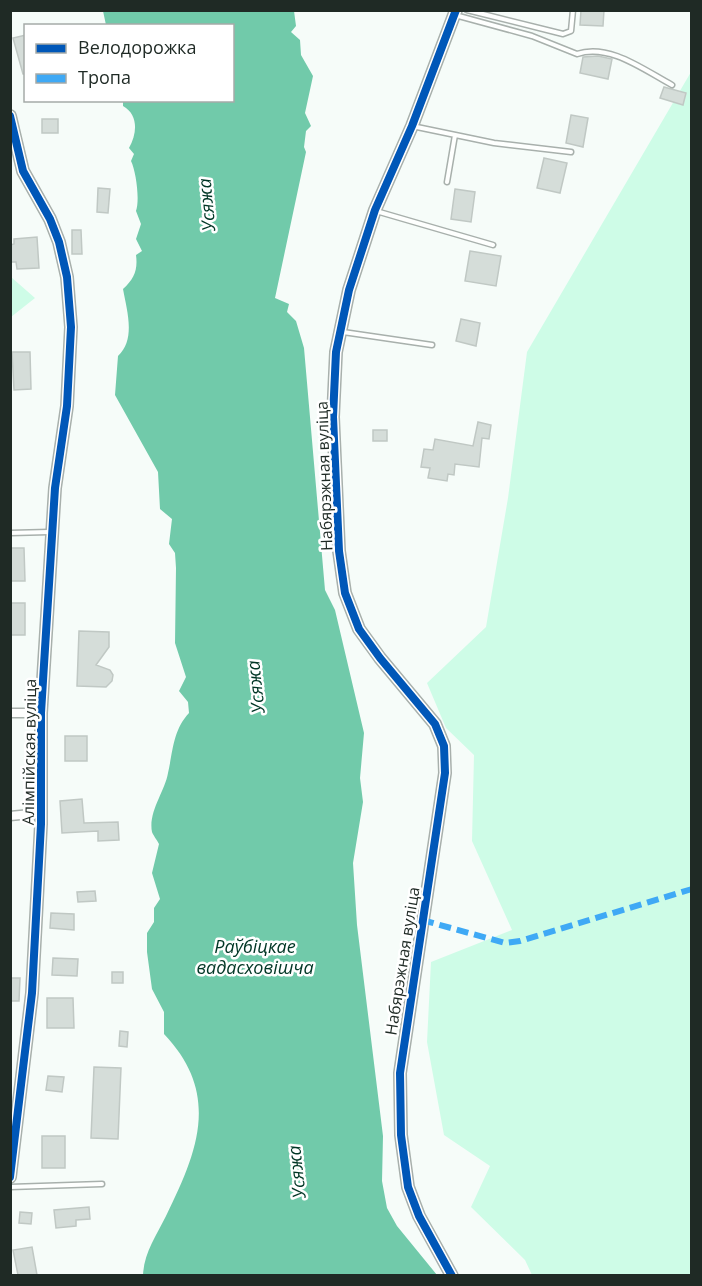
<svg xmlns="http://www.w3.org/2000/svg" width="702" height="1286" viewBox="0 0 702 1286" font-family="'Open Sans',sans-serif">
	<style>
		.green { fill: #cefce7 }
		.water { fill: #71caaa }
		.building { fill: #d5ddd9; stroke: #c0c8c4; stroke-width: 1.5 }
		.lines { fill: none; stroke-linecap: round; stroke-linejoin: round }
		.service-casing { stroke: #a8b0ac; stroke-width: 7 }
		.minor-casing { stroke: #a8b0ac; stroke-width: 11 }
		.tertiary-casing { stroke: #a8b0ac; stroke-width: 14 }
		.service { stroke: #fefffe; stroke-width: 4 }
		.minor { stroke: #fefffe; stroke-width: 8 }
		.tertiary { stroke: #fefffe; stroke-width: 10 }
		.quiet { stroke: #3fa9f5; stroke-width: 6; stroke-dasharray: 12 6; stroke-linecap: butt }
		.cycleway-casing { stroke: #fff; stroke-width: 11 }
		.cycleway { stroke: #0057b8; stroke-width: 8 }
		.labels { text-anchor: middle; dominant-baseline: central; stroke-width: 5; stroke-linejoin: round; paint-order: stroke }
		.street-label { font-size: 16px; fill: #1f2a25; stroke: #fff }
		.water-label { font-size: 18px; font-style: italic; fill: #003625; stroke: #fff }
	</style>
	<rect width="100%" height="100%" fill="#f6fcf9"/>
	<path class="green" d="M691 72V1275H532L525 1260 471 1207 490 1166 444 1135 427 1042 431 962 512 930 472 841 474 755 446 728 427 683 486 627 508 498 527 352Z
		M11 277 35 298 11 317Z"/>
	<path class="water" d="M103 11H294L296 26 291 32 300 40 301 55 313 76 305 113 311 126 306 131 304 147 306 152 275 298 289 304 287 312 296 321 304 348 325 590 335 610 364 733 360 778 363 802 353 863 357 925 383 1136 382 1181 387 1208 397 1226 437 1275H143C144 1253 156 1236 166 1216 198 1151 221 1094 164 1034V1012L152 989 147 952V933L154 922V908L160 899 152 873 159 844C157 840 153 835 152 832 148 812 165 791 168 773 173 751 173 730 189 713L188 702 179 691 186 677 175 643 176 568 175 553 169 544 172 519 160 509 158 472 115 395 118 356C136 339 127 311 123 289 134 279 138 270 136 255L142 251 136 239 141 224 136 211C140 200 136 171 131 161L134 154 129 148C137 134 139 115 123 106V101L232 100V26L106 25Z"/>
	<path class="building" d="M581 10H604L603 26 580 25Z
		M26 35V74H23L13 38Z
		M598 56 612 59 608 79 580 73 583 57Z
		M664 87 686 93 683 105 660 98Z
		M571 115 588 118 583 147 566 143Z
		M42 119H58V133H42Z
		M544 158 567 163 560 193 537 188Z
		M98 188 110 189 108 213 97 212Z
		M455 189 475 192 471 222 451 219Z
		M72 230H81L82 254H72Z
		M37 237 39 268 17 269 16 262H10V245L14 244V239Z
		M470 251 501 256 496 286 465 281Z
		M461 319 480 323 476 346 456 341Z
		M12 352H30L31 389 14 390Z
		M478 422 491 425 489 439 482 438 479 467 455 464 454 475 448 474 447 481 428 478 430 468 421 467 424 449 433 450 435 439 473 446Z
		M373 430H387V441H373Z
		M10 548H24L25 581H10Z
		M10 603H25V635H10Z
		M79 631 109 632V647L96 665 110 670 113 675 112 681 106 687 77 686Z
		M65 736H87V761H65Z
		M82 799 84 823 118 822 119 840 98 841V831L62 833 60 801Z
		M95 891 96 901 78 902 77 892Z
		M51 913 74 914V930L50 928Z
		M53 958 78 959 77 976 52 975Z
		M112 972H123V983H112Z
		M10 978H20L19 1001H10Z
		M47 998H73L74 1028H47Z
		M120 1031 128 1032 127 1047 119 1046Z
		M94 1067 121 1068 118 1139 91 1138Z
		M48 1076 64 1077 62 1092 46 1090Z
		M42 1136H65V1168H42Z
		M89 1207 90 1219 76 1220V1226L56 1228 54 1210Z
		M20 1212 32 1213 31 1224 19 1223Z
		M32 1247 37 1275H18L13 1250Z"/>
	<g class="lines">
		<g class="service-casing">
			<path id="service" d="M467 10 563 34 571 31 573 10
				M455 15 532 36 577 54C609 43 644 70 672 85
				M412 126 494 143 571 152
				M447 182 455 135
				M376 211 493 245
				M343 332 432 345
				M10 533 49 532
				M10 1187 102 1184"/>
		</g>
		<g class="minor-casing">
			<path id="minor" d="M10 713H41
				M10 816 41 813"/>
		</g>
		<g class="tertiary-casing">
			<path id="tertiary" d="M10 116 23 171 50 219 59 242 67 277 71 327 67 406 55 488 41 713V824L32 993 10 1177
				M452 1276 419 1216 408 1187 401 1135 400 1073 445 773 444 746 435 724 380 658 359 629 345 593 339 551 333 417 336 352 349 290 375 210 412 126 456 10"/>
		</g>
		<use href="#service" class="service"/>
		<use href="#minor" class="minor"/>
		<use href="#tertiary" class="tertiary"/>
		<path class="quiet" d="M422 920 505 943 520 941 692 889"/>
		<g class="cycleway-casing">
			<path id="cycleway" d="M10 116 23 171 50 219 59 242 67 277 71 327 67 406 55 488 41 713V824L32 993 10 1177
				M452 1276 419 1216 408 1187 401 1135 400 1073 445 773 444 746 435 724 380 658 359 629 345 593 339 551 333 417 336 352 349 290 375 210 412 126 456 10"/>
		</g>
		<use href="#cycleway" class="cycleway"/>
	</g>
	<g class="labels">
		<g class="street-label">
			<text transform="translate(324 476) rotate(-92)">Набярэжная вуліца</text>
			<text transform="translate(29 752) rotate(-89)">Алімпійская вуліца</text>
			<text transform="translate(402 961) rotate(-81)">Набярэжная вуліца</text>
		</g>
		<g class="water-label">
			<text transform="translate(206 205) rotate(-95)">Усяжа</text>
			<text transform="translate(255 687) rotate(-96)">Усяжа</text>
			<text x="255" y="946">Раўбіцкае<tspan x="255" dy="21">вадасховішча</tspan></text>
			<text transform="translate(296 1172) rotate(-96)">Усяжа</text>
		</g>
	</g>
	<rect width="702" height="1286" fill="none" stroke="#1f2a25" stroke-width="24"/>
	<rect x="24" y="24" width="210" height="78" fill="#ffffff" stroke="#a5aaa8" stroke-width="1.5"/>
	<rect x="36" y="44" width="30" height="9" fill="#0057b8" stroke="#a5aaa8" stroke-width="1.5"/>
	<text x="78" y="54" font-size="18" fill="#1f2a25">Велодорожка</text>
	<rect x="36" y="74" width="30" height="9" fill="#3fa9f5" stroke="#a5aaa8" stroke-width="1.5"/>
	<text x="78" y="84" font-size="18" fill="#1f2a25">Тропа</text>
</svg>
